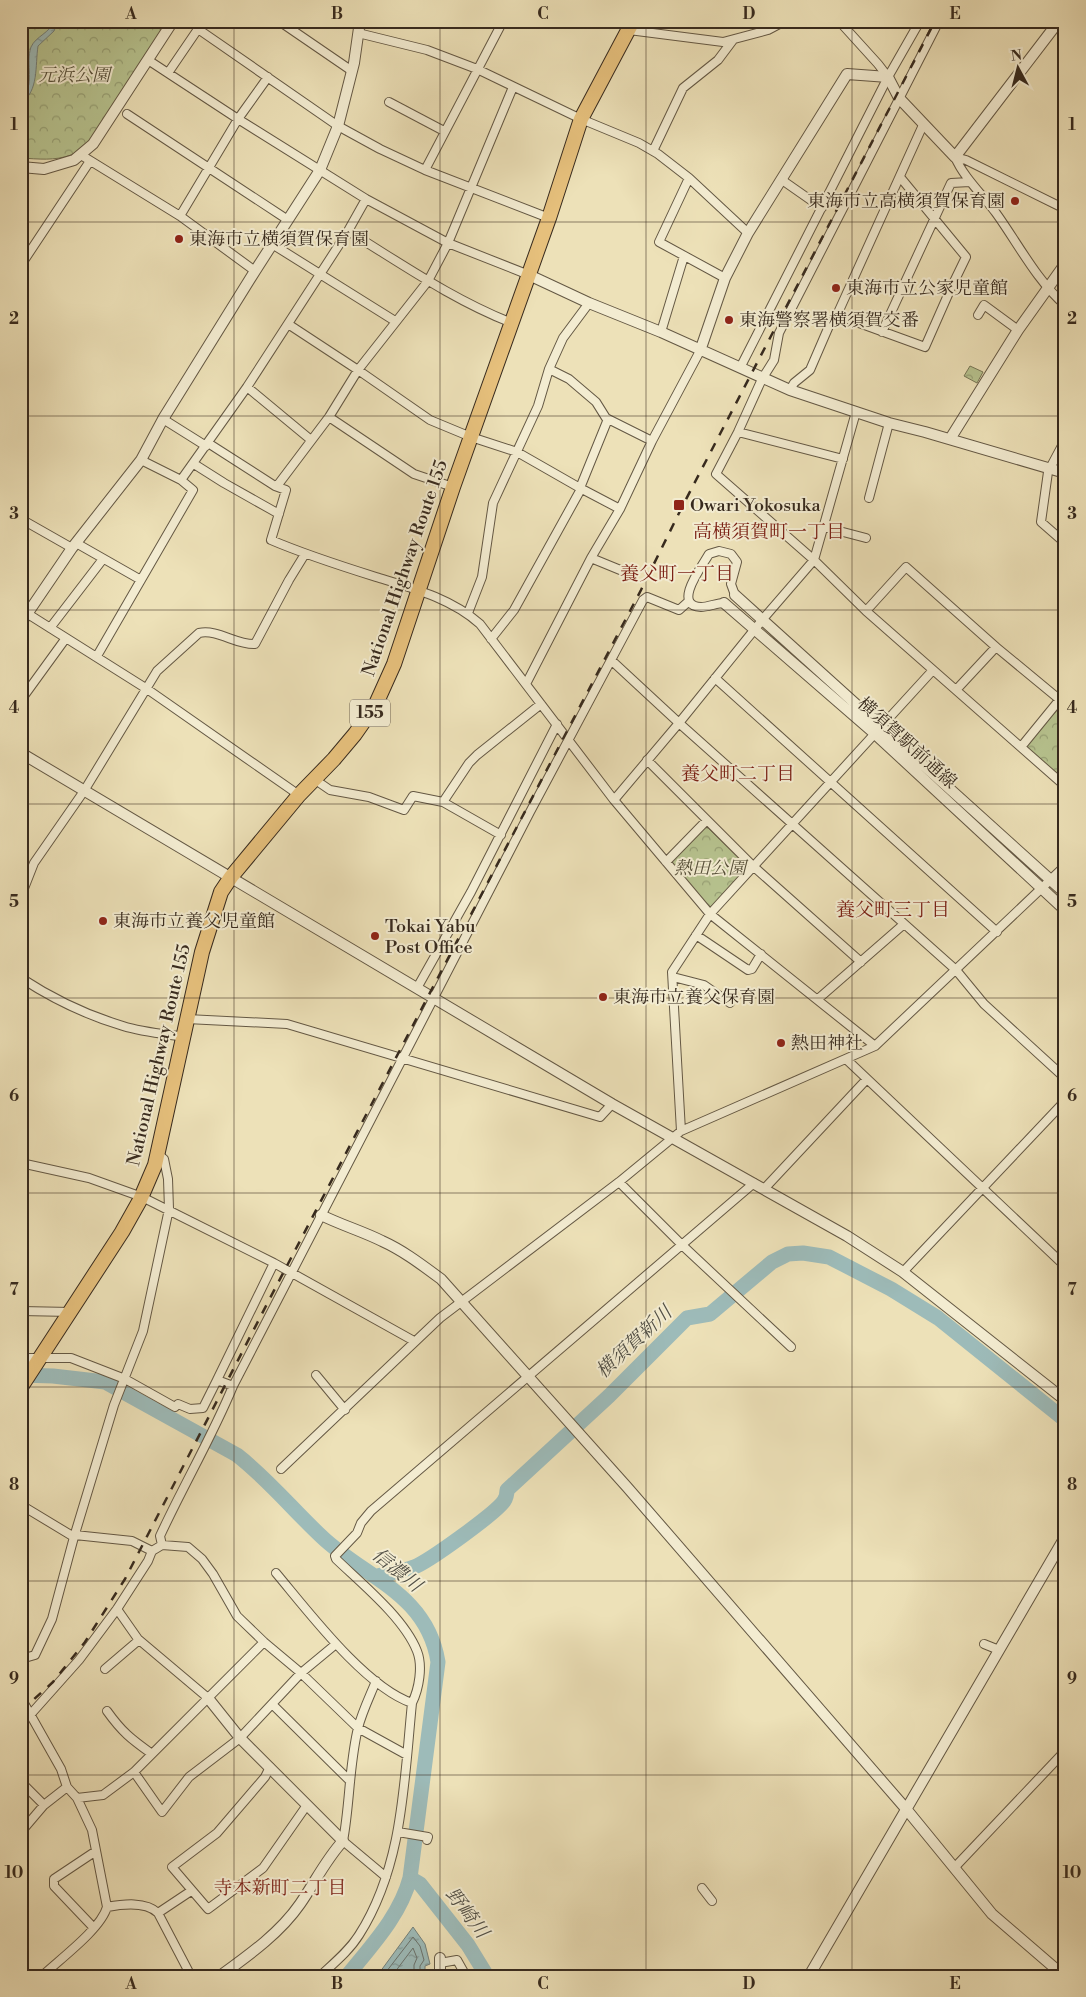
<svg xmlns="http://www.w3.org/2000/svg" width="1086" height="1997" viewBox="0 0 1086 1997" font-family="'Libre Bodoni','Noto Serif JP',serif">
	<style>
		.park { fill: url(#park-crowns); stroke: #777656 }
		.water { fill: url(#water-ripples); stroke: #74817b }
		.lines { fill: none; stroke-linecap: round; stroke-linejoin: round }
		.shore { stroke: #6a726c; stroke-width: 1 }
		.river { stroke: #9dbbb9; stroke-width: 15 }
		.minor-casing { stroke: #645844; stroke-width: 10 }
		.tertiary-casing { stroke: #645844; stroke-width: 12 }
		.trunk-casing { stroke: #372a1e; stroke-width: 16 }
		.minor { stroke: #f3ecd1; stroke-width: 8 }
		.tertiary { stroke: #f3ecd1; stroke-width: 10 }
		.trunk { stroke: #e6c07c; stroke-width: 14 }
		.rail { stroke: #372a1e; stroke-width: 2.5; stroke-dasharray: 9 9; stroke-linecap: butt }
		.grid { fill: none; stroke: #372a1e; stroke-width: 1; stroke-opacity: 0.55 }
		.poi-dot { fill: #8f2418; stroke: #f3ecd1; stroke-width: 2 }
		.labels { text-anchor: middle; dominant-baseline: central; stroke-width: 4; stroke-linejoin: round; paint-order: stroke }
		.shield { fill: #f3ecd1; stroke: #6f6454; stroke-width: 1 }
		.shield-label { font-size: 16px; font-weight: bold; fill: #372a1e }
		.park-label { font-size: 18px; font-style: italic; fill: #57503a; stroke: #f3ecd1 }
		.poi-label { font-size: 18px; fill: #372a1e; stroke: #f3ecd1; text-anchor: start }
		.street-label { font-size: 18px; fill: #372a1e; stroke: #f3ecd1 }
		.neighbourhood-label { font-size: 19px; fill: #7a1f14; stroke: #f3ecd1 }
		.water-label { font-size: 19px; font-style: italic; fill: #504e45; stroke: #f3ecd1 }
		.neatline { fill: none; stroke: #372a1e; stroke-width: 2 }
		.grid-label { font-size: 16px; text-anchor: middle; font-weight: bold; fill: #372a1e }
	</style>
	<defs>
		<pattern id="park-crowns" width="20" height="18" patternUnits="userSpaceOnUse" patternTransform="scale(1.25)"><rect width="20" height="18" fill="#b7c38f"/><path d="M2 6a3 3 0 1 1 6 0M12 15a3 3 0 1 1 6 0" fill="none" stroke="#969f74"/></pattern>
		<pattern id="water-ripples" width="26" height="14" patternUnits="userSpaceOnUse" patternTransform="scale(1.25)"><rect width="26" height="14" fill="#9dbbb9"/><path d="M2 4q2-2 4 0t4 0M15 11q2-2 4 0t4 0" fill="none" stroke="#819896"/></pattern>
	</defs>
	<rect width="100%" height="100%" fill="#ede1b8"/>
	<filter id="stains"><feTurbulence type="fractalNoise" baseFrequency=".004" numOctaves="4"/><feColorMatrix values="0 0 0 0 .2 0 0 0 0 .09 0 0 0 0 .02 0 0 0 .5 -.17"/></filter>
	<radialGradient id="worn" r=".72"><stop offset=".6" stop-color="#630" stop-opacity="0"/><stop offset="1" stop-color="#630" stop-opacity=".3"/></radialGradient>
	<path class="park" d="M21 21H166C147 54 104 141 71 155 55 161 38 159 21 158Z
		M970 366 983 372 977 383 964 376Z
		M1060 707H1065V780H1062L1026 748V744Z
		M703 827 708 828 746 865V870L713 906 708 907 671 862 672 858Z"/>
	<path class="water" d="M54 21H58L54 31 38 46C35 66 39 91 21 103V99C36 86 25 64 31 47 36 36 50 33 54 21Z
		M413 1927 425 1944 430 1964 425 1966V1976H377Z"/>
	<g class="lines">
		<path class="shore" d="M383 1976 413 1937 420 1946 424 1960 420 1966V1976
			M392 1976 413 1948 417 1958 414 1965V1976"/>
		<path class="river" d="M21 1375 53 1376 105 1382 237 1455C268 1479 293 1510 322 1537 365 1578 427 1593 438 1662L410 1878C400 1916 371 1946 347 1976
			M377 1576C389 1573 402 1572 414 1567 428 1562 496 1513 504 1501 506 1498 507 1495 507 1490L609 1396 687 1318 710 1314 772 1262 788 1254 803 1253 829 1257 891 1289 938 1318 1065 1420
			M410 1878 420 1884 468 1945 487 1976"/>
		<g class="minor-casing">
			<path id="minor" d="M279 21 352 71
				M839 21 878 64 888 77
				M939 21 779 333 774 360 762 379 738 432 716 474 814 560 866 611 1065 786
				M198 29 338 126 380 149 425 170 549 218
				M629 30 723 42 768 30 785 21
				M358 33 427 50 477 69 581 119 639 143 658 154 689 178 748 233
				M148 60 238 119 366 199 448 243 529 275
				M168 73 198 29 206 21
				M389 102 444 131
				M127 114 288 220
				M653 151 683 88 718 60 733 40
				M81 155 180 216 255 271
				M955 157C964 178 982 194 996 213 1017 242 1037 281 1065 305
				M955 157 966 160 1065 209
				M425 170 502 23
				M689 178 659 242 725 278
				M782 180 822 208
				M180 216 238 119 268 77
				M348 231C402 264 453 300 512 323
				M272 244 395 321
				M21 265 90 161
				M837 315 925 347 951 288 966 257 900 177
				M978 315 984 305 1018 330
				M288 324 358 370 430 420 471 437 517 452 580 488 620 509
				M661 332 684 256
				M882 332 951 183 970 182
				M740 368 888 77 920 21
				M549 369 569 379 596 402 606 418 652 441
				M247 387 311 440
				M790 390 794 383 810 370 829 326 837 315 923 125
				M329 417 414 474 453 487
				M163 419 206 446
				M738 432 843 459
				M1065 440 1048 472 1041 522 1065 543
				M208 443 275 486 286 490 271 540C306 555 341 566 376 577 412 588 451 598 480 624L614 800 710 914 875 1046
				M194 464 224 483 279 514
				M181 480 247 387 348 231 366 199
				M277 486 329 417 358 370 428 281 448 243 513 87
				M580 488 608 419
				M869 498 889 423
				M21 519 72 548
				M824 527 866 538
				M76 543 141 580
				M591 558 630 574
				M724 603C717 603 708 607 701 607 671 606 703 565 709 554L719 551 731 554 737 562 731 584 735 595
				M866 611 906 567 996 647 1065 704
				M468 613 482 577 493 503 538 406 549 369 563 338 589 303
				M28 614 147 689 299 795
				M50 628 103 559
				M491 639 514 610 581 489
				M97 656 193 490 181 480 141 460
				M611 660 679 723 956 970 984 1004 1065 1078
				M715 678 997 932
				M526 684 591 558 620 509 652 441 700 351
				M956 690 996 647
				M21 700 66 638
				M1021 747 1065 693
				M647 760 753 866 861 962
				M314 779 330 790 369 797 404 810 413 796 443 802 501 835
				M614 800 679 723 763 619 814 560 856 412
				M443 802 469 763 477 755 541 704
				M666 862 706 821
				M21 896 34 863 84 791 157 671 199 633C218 629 236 645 255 644L289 580 305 554
				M696 935 748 970 752 969 761 954
				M673 977 704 985 730 1003
				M21 978C53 999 86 1015 123 1026 142 1032 164 1034 184 1037
				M417 988 471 892 557 724
				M818 999 904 924
				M187 1019 287 1024 600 1117 612 1104
				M846 1059 1065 1266
				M681 1131 672 972 710 914 933 670
				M21 1163 89 1178 142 1197 274 1263 414 1341
				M619 1182 682 1245 791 1347
				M764 1189 866 1080
				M903 1272 1065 1101
				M21 1311 71 1312
				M21 1358H71L125 1379 175 1407 178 1404 190 1409 203 1408 217 1380 233 1386
				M316 1375 345 1410
				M217 1380 274 1263
				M281 1469 440 1318 619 1182 681 1131 875 1046 1065 866
				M21 1505 74 1537
				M75 1535 132 1541 152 1551
				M162 1545 160 1536C183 1486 212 1437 233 1386L530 812 643 600 647 597 679 610 689 601
				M276 1573C308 1611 365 1687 412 1703
				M117 1609 138 1639 208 1698
				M984 1644 999 1650
				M21 1659 35 1655 52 1619 74 1537 114 1405 143 1331 169 1209 168 1179 164 1159 158 1154
				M105 1669 139 1640
				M376 1681C370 1696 362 1712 358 1728 349 1765 350 1804 343 1841L386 1877
				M21 1698 61 1769 67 1787 77 1798 92 1830 107 1907C101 1929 60 1959 42 1976
				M272 1704 350 1781
				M107 1711C122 1732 131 1739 152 1754
				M30 1715 79 1660 117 1609 148 1561 152 1551 162 1545 188 1547 202 1559 213 1574 237 1616 264 1642 301 1673 358 1728 407 1755
				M270 1767 265 1777 217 1833 172 1867 208 1909 263 1868 307 1805
				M134 1772 162 1812 189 1777 240 1738 301 1673 336 1644
				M21 1782 44 1805
				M77 1798 103 1795 134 1772 264 1642
				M21 1832 44 1805 67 1787
				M398 1832 428 1837 427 1840
				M955 1867 1065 1751
				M702 1888 712 1901
				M107 1907C123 1904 146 1901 158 1913L191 1891
				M158 1913 191 1976
				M93 1927 54 1886V1879L96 1851
				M440 1963 457 1960 466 1976
				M320 1976C334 1963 349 1951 359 1935 403 1866 404 1782 412 1703 419 1689 423 1666 417 1651 404 1618 361 1583 336 1559L335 1556 357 1533 361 1523 371 1511 754 1183"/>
		</g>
		<g class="tertiary-casing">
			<path id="tertiary" d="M21 167 44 169 74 160 93 144 173 21
				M529 275 589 303 661 332 790 390 889 423 925 432 1065 473
				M700 351 725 278 748 233 847 74 888 77 899 98 955 157 1059 21
				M950 439 1018 330 1065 264
				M735 595 1065 893
				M724 603 874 733 1065 910
				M21 623 72 548 141 460 163 419 255 271 320 170 338 126 354 63 360 21
				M21 753 612 1104 847 1236 903 1272 1065 1400
				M321 1215C341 1225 362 1231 382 1241 404 1251 422 1265 441 1279L627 1487 907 1810 992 1914 1064 1976
				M208 1698 240 1738 343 1841C326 1859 314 1884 300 1904 280 1933 249 1955 220 1976
				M440 1958V1976
				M809 1976 1065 1537"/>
		</g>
		<g class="trunk-casing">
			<path id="trunk" d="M21 1387 122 1232 140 1200 155 1165 202 952 221 892 231 877 299 795 334 759 355 734 376 704 394 664 453 487 549 218 581 119 633 21"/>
		</g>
		<use href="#minor" class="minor"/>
		<use href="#tertiary" class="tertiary"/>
		<use href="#trunk" class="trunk"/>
		<path class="rail" d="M21 1711 53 1682 85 1642 125 1579 268 1302 641 590 682 507 935 21"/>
	</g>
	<path class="grid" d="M234 21V1976M440 21V1976M646 21V1976M852 21V1976M21 222H1065M21 416H1065M21 610H1065M21 804H1065M21 998H1065M21 1193H1065M21 1387H1065M21 1581H1065M21 1775H1065"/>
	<g class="poi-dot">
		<circle cx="1015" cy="201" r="5"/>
		<circle cx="179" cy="239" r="5"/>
		<circle cx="836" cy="288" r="5"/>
		<circle cx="729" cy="320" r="5"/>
		<rect x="673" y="499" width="12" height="12" rx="2.5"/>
		<circle cx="103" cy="921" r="5"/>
		<circle cx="375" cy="936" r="5"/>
		<circle cx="603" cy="997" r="5"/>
		<circle cx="781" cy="1043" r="5"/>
	</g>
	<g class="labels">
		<rect class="shield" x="350" y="699.5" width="40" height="27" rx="4"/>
		<g class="shield-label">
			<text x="370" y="713">155</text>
		</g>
		<g class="park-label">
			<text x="74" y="75">元浜公園</text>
			<text x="710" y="868">熱田公園</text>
		</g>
		<g class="poi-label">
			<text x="1005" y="201" text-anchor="end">東海市立高横須賀保育園</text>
			<text x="189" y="239">東海市立横須賀保育園</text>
			<text x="846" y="288">東海市立公家児童館</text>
			<text x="739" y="320">東海警察署横須賀交番</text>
			<text x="690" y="505">Owari Yokosuka</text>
			<text x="113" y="921">東海市立養父児童館</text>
			<text x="385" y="926">Tokai Yabu<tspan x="385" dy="21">Post Office</tspan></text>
			<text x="613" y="997">東海市立養父保育園</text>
			<text x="791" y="1043">熱田神社</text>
		</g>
		<g class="street-label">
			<text transform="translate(405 568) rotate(-71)">National Highway Route 155</text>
			<text transform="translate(907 743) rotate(42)">横須賀駅前通線</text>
			<text transform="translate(159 1055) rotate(-77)">National Highway Route 155</text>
		</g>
		<g class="neighbourhood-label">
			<text x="769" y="532">高横須賀町一丁目</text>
			<text x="677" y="574">養父町一丁目</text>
			<text x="738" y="774">養父町二丁目</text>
			<text x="893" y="910">養父町三丁目</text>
			<text x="280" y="1888">寺本新町二丁目</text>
		</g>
		<g class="water-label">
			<text transform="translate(634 1342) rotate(-43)">横須賀新川</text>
			<text transform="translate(397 1570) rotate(39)">信濃川</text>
			<text transform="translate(467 1913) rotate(53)">野崎川</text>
		</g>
	</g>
	<rect width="1086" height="1997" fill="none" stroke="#ede1b8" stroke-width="55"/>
	<g transform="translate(1018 68) rotate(353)" stroke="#f3ecd1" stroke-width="4" paint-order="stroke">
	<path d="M0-4L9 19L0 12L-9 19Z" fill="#372a1e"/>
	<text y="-8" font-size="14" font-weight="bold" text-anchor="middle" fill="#372a1e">N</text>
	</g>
	<rect x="28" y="28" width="1030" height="1942" class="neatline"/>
	<g class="grid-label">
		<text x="131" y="19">A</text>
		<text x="337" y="19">B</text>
		<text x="543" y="19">C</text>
		<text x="749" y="19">D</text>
		<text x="955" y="19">E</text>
		<text x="14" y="130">1</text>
		<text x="1072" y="130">1</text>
		<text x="14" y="324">2</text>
		<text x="1072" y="324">2</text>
		<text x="14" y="519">3</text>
		<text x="1072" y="519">3</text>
		<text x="14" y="713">4</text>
		<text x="1072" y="713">4</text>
		<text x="14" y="907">5</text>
		<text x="1072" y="907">5</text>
		<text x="14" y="1101">6</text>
		<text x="1072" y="1101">6</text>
		<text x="14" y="1295">7</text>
		<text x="1072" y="1295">7</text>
		<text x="14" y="1490">8</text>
		<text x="1072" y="1490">8</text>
		<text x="14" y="1684">9</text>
		<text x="1072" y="1684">9</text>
		<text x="14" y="1878">10</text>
		<text x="1072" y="1878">10</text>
		<text x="131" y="1989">A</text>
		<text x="337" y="1989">B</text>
		<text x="543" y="1989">C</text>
		<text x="749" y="1989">D</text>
		<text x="955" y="1989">E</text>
	</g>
	<rect width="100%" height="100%" filter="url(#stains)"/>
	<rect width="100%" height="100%" fill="url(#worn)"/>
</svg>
